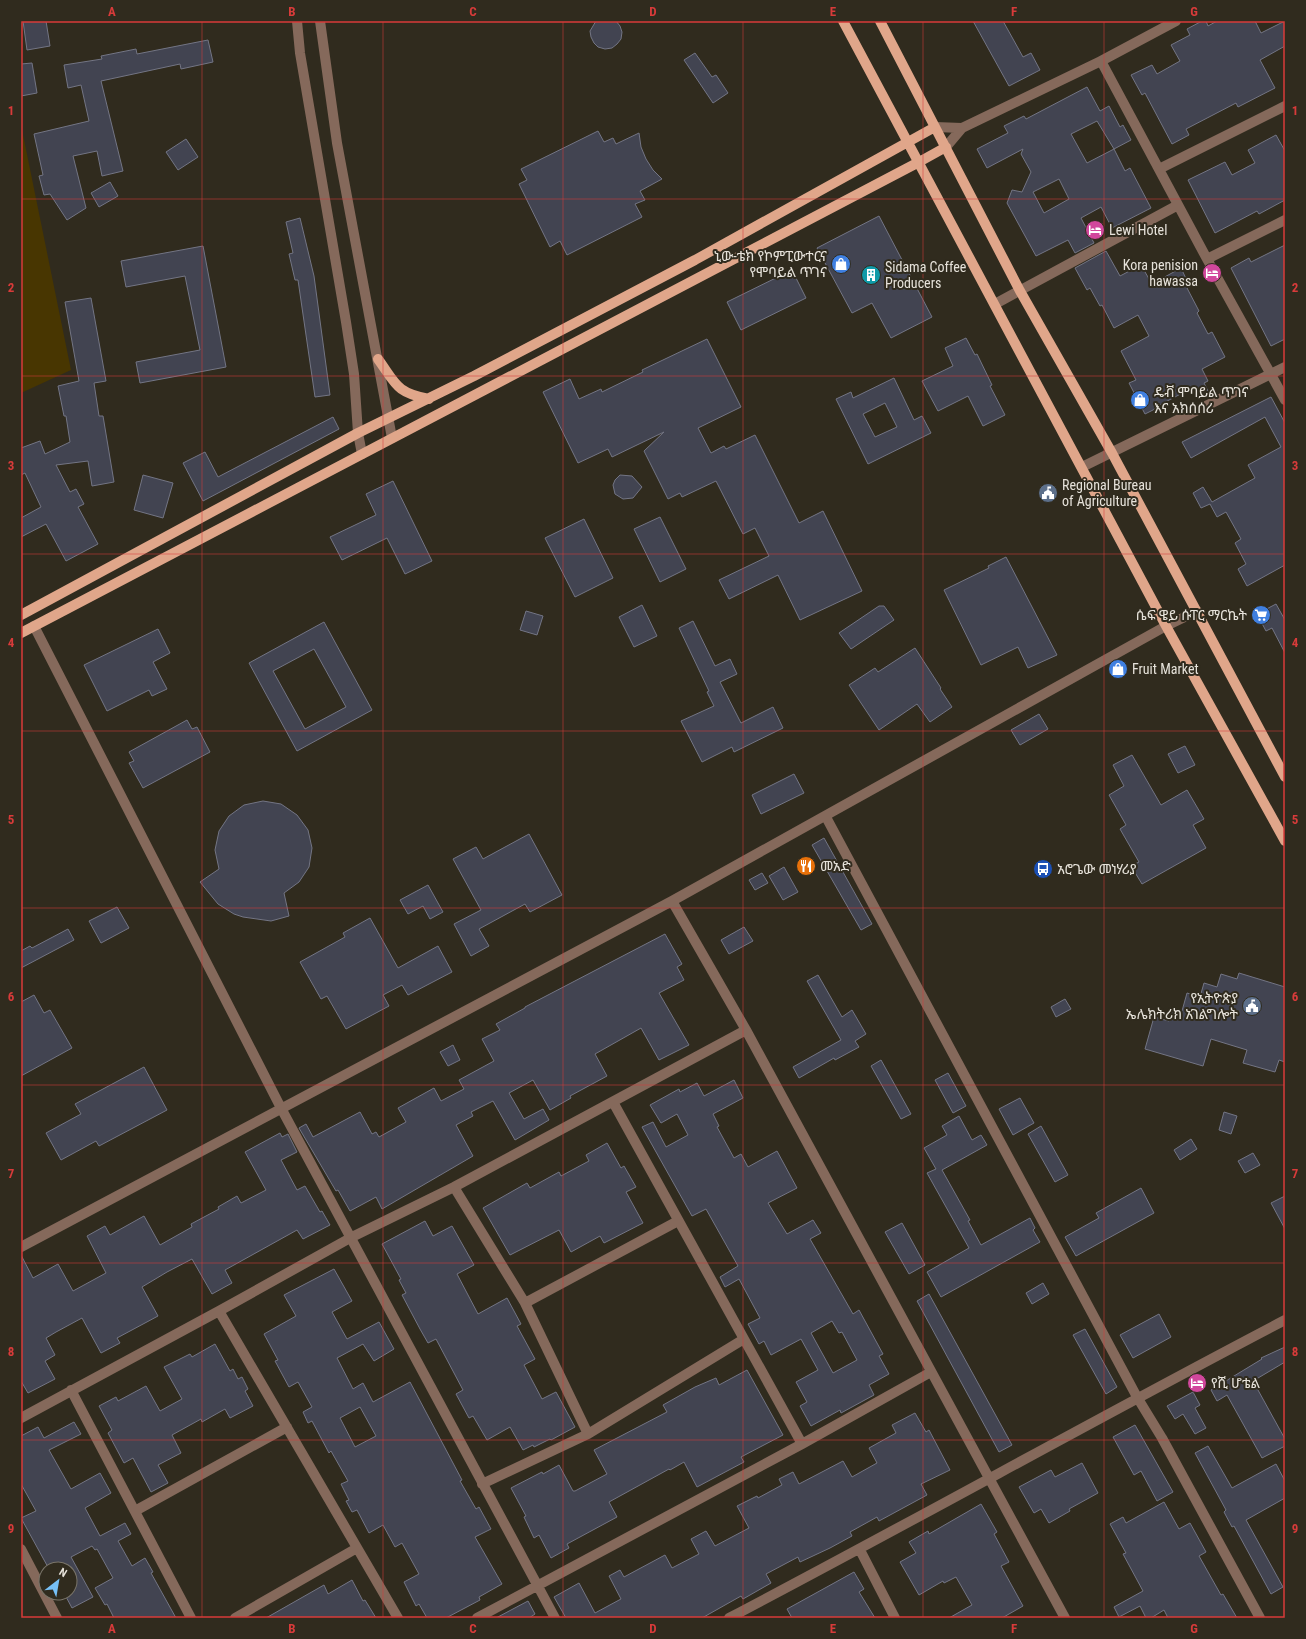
<svg xmlns="http://www.w3.org/2000/svg" width="1306" height="1639" viewBox="0 0 1306 1639" font-family="'Roboto Condensed','Noto Sans Ethiopic',sans-serif">
	<style>
		.green { fill: #483601 }
		.building { fill: #424451; stroke: #737584; fill-rule: evenodd }
		.lines { fill: none; stroke-linecap: round; stroke-linejoin: round }
		.minor { stroke: #85695b; stroke-width: 10 }
		.major { stroke: #e0a68a; stroke-width: 10 }
		.grid { fill: none; stroke: #d83b3a; stroke-width: 1; stroke-opacity: 0.55 }
		.labels { text-anchor: middle; dominant-baseline: central; stroke-width: 4; stroke-linejoin: round; paint-order: stroke }
		.poi-label { font-size: 14px; fill: #e6e2da; stroke: #302b1e; text-anchor: start }
		.neatline { fill: none; stroke: #d83b3a; stroke-width: 1.5 }
		.grid-label { font-size: 13px; text-anchor: middle; font-weight: bold; fill: #d83b3a }
	</style>
	<rect width="100%" height="100%" fill="#302b1e"/>
	<path class="green" d="M21 125 71 370 21 393Z"/>
	<path class="building" d="M23 21H46L50 46 27 50Z
		M596 21H616L620 26 622 32 621 39 617 44 612 48 605 49 598 47 594 43 591 37 590 31Z
		M973 21H1003L1023 57 1031 53 1040 70 1009 86Z
		M1202 21H1206L1208 26 1217 21H1255L1261 33 1285 21V46L1260 60 1275 88 1238 107 1236 103 1186 129 1189 135 1172 144 1145 93 1142 95 1131 75 1152 65 1157 74 1180 61 1171 45 1190 35 1187 29Z
		M208 40 213 62 181 69 180 64 101 81 123 171 102 176 97 151 73 156 86 208 67 220 50 194 44 195 39 176 43 175 34 134 89 121 81 85 68 88 64 65 102 59 101 56 136 49 137 54Z
		M695 53 712 77 716 75 728 93 713 103 684 60Z
		M32 63 37 93 21 96V64Z
		M1087 87 1100 111 1109 106 1120 127 1123 125 1131 140 1114 149 1125 171 1130 168 1151 208 1112 228 1101 207 1081 218 1094 243 1075 253 1068 240 1036 256 1007 203 1012 190 1022 192 1031 172 1021 154 1023 149 987 168 977 149 1008 133 1004 126 1024 116 1026 119ZM1097 121 1114 149 1087 163 1071 134ZM1059 179 1069 199 1044 213 1033 192Z
		M598 131 604 142 613 138 616 144 639 133 641 147 646 159 653 170 662 179 640 191 645 200 635 204 642 217 567 255 560 241 550 247 519 184 527 180 521 169Z
		M1276 135 1285 151V200L1259 214 1257 211 1215 233 1188 180 1225 162 1232 175 1255 163 1248 150Z
		M186 139 198 157 178 170 166 152Z
		M110 182 118 196 99 207 91 193Z
		M879 216 932 317 891 338 872 303 852 313 817 248Z
		M300 218 314 276 330 395 315 397 298 280H295L289 254 293 253 286 222Z
		M1285 245V339L1271 346 1231 268 1249 258 1251 262Z
		M203 246 226 367 140 383 136 362 200 350 185 276 126 287 121 261Z
		M1106 251 1120 276 1141 265 1152 284 1181 268 1190 287 1187 288 1199 311 1197 313 1208 334 1212 332 1225 357 1202 369 1208 381 1204 383 1209 393 1198 398 1192 388 1154 408 1155 409 1145 414 1129 383 1136 380 1121 351 1149 336 1138 315 1114 328 1102 305 1100 306 1090 288 1087 290 1075 268Z
		M792 270 806 298 741 330 727 302Z
		M91 298 106 381 94 383 99 416H103L114 482 92 486 88 461 56 465 70 492 76 489 84 504 78 507 98 544 66 561 46 524 21 537V518L41 507 25 473 21 475V448L40 441 45 454 70 442 66 416H64L58 386 79 381 65 302Z
		M966 338 975 355 977 354 992 385 990 386 1005 415 983 426 968 396 938 411 922 381 953 366 945 348Z
		M707 339 741 407 698 428 711 453 724 446 726 449 755 435 799 523 823 511 862 591 800 620 778 575 729 599 719 580 769 556 755 528 743 534 716 481 682 497 680 493 668 499 644 451 664 432 612 457 608 449 578 463 543 392 570 379 579 399 601 389 602 392 643 372 642 370Z
		M894 378 914 420 922 416 931 433 868 464 836 399 851 392 853 398ZM885 403 897 427 875 437 863 414Z
		M1271 397 1285 423V565L1247 586 1238 569 1246 564 1235 543 1241 539 1226 512 1217 517 1210 504 1201 508 1193 493 1203 487 1212 502 1255 478 1248 465 1281 447 1265 417 1191 458 1182 442Z
		M333 417 339 429 203 501 183 463 205 452 218 477Z
		M143 475 173 483 163 518 134 510Z
		M620 475 632 476 642 487 633 498 623 499 615 494 613 485 615 480Z
		M393 481 432 561 405 574 387 538 342 560 330 537 376 515 366 494Z
		M660 517 686 569 660 582 634 529Z
		M584 519 613 578 575 597 545 538Z
		M1006 557 1057 655 1028 668 1018 647 981 665 944 590 989 568 988 566Z
		M1276 604 1285 620V653L1272 628 1266 631 1257 614Z
		M642 605 657 636 634 647 619 617Z
		M879 606H884L894 620 851 649 839 633Z
		M526 611 543 616 537 635 520 630Z
		M693 621 715 666 730 659 737 674 720 682 741 723 773 707 783 728 734 752 732 747 702 762 681 721 714 706 707 692 709 691 679 628Z
		M324 622 372 710 297 751 249 663ZM314 649 346 707 305 729 273 671Z
		M158 629 170 653 153 662 167 689 152 696 149 690 107 711 84 665Z
		M915 648 941 688 940 689 952 707 930 722 917 704 879 730 849 685 875 668 878 672Z
		M1039 714 1048 729 1020 745 1011 730Z
		M187 720 192 729 197 727 210 752 143 788 129 763 134 761 129 752Z
		M1185 746 1195 765 1178 773 1168 754Z
		M1132 755 1161 805 1187 790 1204 819 1193 825 1206 848 1142 884 1131 866 1139 862 1120 829 1126 825 1109 795 1124 786 1113 765Z
		M794 774 804 793 761 814 752 795Z
		M263 801 281 804 297 815 308 830 312 848 309 867 299 882 284 893 289 916 271 921 243 917 234 914 218 904 200 882 219 869 215 850 219 831 229 816 244 805Z
		M529 834 562 895 530 912 525 904 479 929 489 946 471 956 454 924 481 910 453 859 476 847 483 859Z
		M824 838 872 924 861 930 812 845Z
		M784 867 798 892 783 900 769 876Z
		M762 873 768 883 755 890 749 880Z
		M428 885 443 912 430 919 423 906 408 914 400 900Z
		M117 907 129 928 101 943 89 921Z
		M370 918 398 968 438 946 452 972 408 995 402 985 383 995 389 1006 346 1029 327 996 321 999 300 962 345 937 343 933Z
		M744 927 753 941 729 954 721 940Z
		M68 929 74 940 21 968V951L30 946 32 948Z
		M665 934 682 964 677 967 684 980 659 993 689 1045 659 1060 641 1028 595 1054 607 1076 570 1096 571 1098 550 1110 533 1080 509 1093 524 1119 543 1109 549 1120 515 1140 493 1101 471 1112 473 1116 456 1125 473 1156 382 1209 376 1197 350 1211 338 1190 336 1191 299 1128 306 1124 313 1137 360 1112 372 1134 376 1132 379 1137 406 1122 398 1108 434 1088 441 1101 464 1089 459 1080 494 1061 482 1039 500 1030 496 1024 525 1008V1007Z
		M1239 973 1285 987V1062L1279 1060 1275 1072 1243 1063 1247 1050 1211 1039 1203 1066 1145 1049 1154 1017 1169 1021 1173 1008 1182 1011 1187 993 1200 997 1204 983 1217 987 1221 974 1237 979Z
		M818 975 842 1017 852 1010 866 1034 855 1041 859 1047 835 1060 834 1058 799 1078 793 1067 841 1040 807 981Z
		M34 995 44 1013 50 1010 72 1048 21 1076V1002Z
		M1065 999 1071 1009 1056 1017 1051 1007Z
		M453 1045 460 1060 448 1066 440 1052Z
		M881 1060 911 1114 901 1119 871 1066Z
		M144 1067 167 1110 99 1146 96 1141 61 1160 46 1133 81 1114 75 1104Z
		M948 1073 966 1106 953 1113 935 1080Z
		M734 1080 743 1098 713 1114 719 1126 717 1127 734 1158 741 1154 748 1167 777 1151 797 1188 768 1203 787 1234 813 1220 821 1233 810 1239 853 1314 859 1310 883 1354 879 1356 889 1374 869 1385 874 1395 841 1413 840 1410 811 1426 800 1406 807 1402 796 1382 818 1370 801 1339 771 1355 764 1341 759 1344 748 1324 760 1318 739 1279 725 1287 720 1277 738 1266 706 1209 692 1216 642 1127 653 1122 666 1147 688 1135 677 1114 661 1123 650 1105 679 1089 680 1092 697 1083 704 1096ZM832 1321 839 1333 842 1332 857 1360 833 1373 811 1333Z
		M1020 1098 1034 1123 1013 1135 999 1109Z
		M1224 1112 1237 1116 1231 1134 1219 1130Z
		M959 1116 972 1140 981 1135 987 1145 942 1170 970 1220 968 1221 981 1245 1030 1218 1035 1228 1033 1230 1040 1242 941 1297 927 1272 969 1248 927 1173 936 1169 924 1148 947 1135 942 1126Z
		M1041 1126 1068 1175 1055 1182 1028 1134Z
		M280 1133 282 1137 288 1134 297 1152 281 1160 297 1190 305 1186 320 1212 322 1211 330 1225 303 1239 297 1230 225 1270 232 1283 212 1294 192 1259 167 1272 142 1287 158 1316 117 1338 120 1343 101 1353 82 1318 56 1332 46 1338 55 1355 45 1361 55 1379 28 1393 21 1381V1255L33 1278 58 1264 73 1291 106 1273 87 1236 105 1226 110 1235 144 1216 160 1245 192 1227 191 1224 219 1209 218 1207 237 1196 241 1203 266 1190 245 1152Z
		M1191 1139 1197 1149 1180 1160 1174 1150Z
		M607 1143 621 1168 624 1166 636 1187 626 1192 643 1223 604 1243 600 1236 571 1252 559 1230 510 1255 483 1208 527 1183 530 1188 559 1172 561 1176 589 1161 586 1155Z
		M1253 1153 1260 1165 1245 1173 1238 1161Z
		M1141 1188 1154 1213 1076 1256 1065 1237 1099 1218 1096 1213Z
		M1285 1196V1229L1271 1203Z
		M425 1221 433 1236 452 1226 474 1265 457 1274 478 1314 507 1298 521 1324 517 1326 535 1359 524 1365 542 1399 556 1392 575 1427 551 1440 550 1439 534 1447 533 1445 523 1450 510 1427 487 1440 473 1416 469 1418 456 1394 463 1390 436 1339 428 1343 420 1329 402 1295 406 1293 399 1280 401 1279 382 1244Z
		M902 1223 925 1265 909 1274 885 1232Z
		M334 1269 352 1301 332 1312 347 1339 379 1322 394 1349 374 1361 363 1344 337 1358 353 1389 363 1383 373 1402 410 1382 462 1480 460 1481 476 1509 479 1507 491 1529 475 1537 502 1584 479 1597 480 1600 446 1618H427L419 1604 416 1606 404 1582 419 1574 402 1543 395 1547 383 1525 369 1533 357 1510 352 1512 346 1501 349 1500 341 1484 348 1481 331 1451 329 1453 312 1421 308 1423 303 1412 312 1407 298 1382 289 1387 275 1361 278 1360 264 1334 296 1316 284 1295ZM360 1407 376 1436 355 1447 340 1418Z
		M1043 1283 1049 1294 1032 1304 1026 1293Z
		M929 1294 1012 1445 999 1452 917 1301Z
		M1159 1314 1171 1337 1133 1358 1120 1335Z
		M1085 1329 1117 1387 1106 1394 1073 1335Z
		M215 1344 230 1371 233 1369 238 1379 242 1377 248 1389 245 1391 253 1406 230 1418 225 1409 202 1422 201 1419 172 1435 181 1453 158 1465 168 1483 151 1492 133 1458 124 1463 108 1433 112 1430 99 1406 116 1397 118 1401 146 1386 160 1411 182 1399 164 1367 190 1354 192 1357Z
		M1285 1347V1362L1253 1381 1285 1439V1446L1262 1458 1227 1395 1217 1401 1211 1390 1262 1359 1261 1358Z
		M747 1370 783 1435 741 1457 744 1462 697 1487 684 1462 670 1470 669 1469 609 1502 617 1517 567 1544 569 1548 551 1558 539 1535 534 1538 524 1517 526 1516 511 1488 542 1472 543 1474 559 1465 573 1491H575L607 1474 594 1450 667 1412 663 1405 695 1387 716 1378 719 1385Z
		M1193 1392 1200 1405 1195 1408 1206 1428 1195 1434 1183 1414 1175 1419 1167 1406Z
		M915 1413 926 1432 929 1430 950 1470 921 1484 927 1495 879 1521 877 1517 850 1532 852 1536 830 1548 800 1562 798 1557 766 1574 771 1583 743 1599 741 1596 702 1618H566L554 1597 579 1583 595 1613 621 1599 609 1576 620 1570 624 1577 665 1555 672 1568 699 1554 691 1539 706 1531 715 1546 749 1528 737 1506 757 1496 758 1498 782 1485 779 1479 793 1472 799 1484 843 1461 852 1477 877 1463 869 1448 896 1433 892 1425Z
		M74 1422 81 1434 49 1450 71 1489 100 1473 111 1493 85 1508 100 1536 125 1523 131 1534 118 1541 132 1566 145 1558 153 1572 151 1573 176 1618H114L107 1604 105 1605 95 1588 113 1578 97 1549 95 1550 92 1546 71 1557 93 1597 72 1608 64 1593H70V1569H49L21 1518 36 1511 21 1484V1436L38 1427 44 1438Z
		M1135 1425 1173 1492 1157 1501 1141 1471 1134 1475 1113 1437Z
		M1208 1446 1232 1488 1276 1464 1285 1481V1498L1246 1520 1283 1587 1271 1594 1234 1526 1232 1527 1224 1512 1226 1510 1195 1453Z
		M1082 1463 1098 1493 1069 1509 1070 1511 1049 1523 1041 1509 1034 1513 1019 1487 1051 1470 1055 1477Z
		M1164 1502 1179 1529 1190 1523 1206 1552 1199 1556 1221 1595 1223 1594 1237 1618H1168L1164 1610 1151 1618H1146L1140 1606 1119 1617 1114 1607 1143 1591 1123 1554 1126 1553 1110 1524 1123 1517 1126 1523Z
		M981 1504 997 1532 994 1534 1009 1562 1001 1566 1023 1606 1002 1618H949L972 1605 956 1577 944 1583 943 1581 919 1595 900 1562 916 1553 909 1542 928 1531 929 1534Z
		M854 1572 864 1589 859 1592 875 1618H792L787 1609Z
		M352 1580 363 1601 365 1600 376 1618H266L324 1585 328 1594Z
		M528 1601 535 1614 529 1618H496Z"/>
	<g class="lines">
		<path class="minor" d="M297 21 300 53 346 322 354 374 358 433 362 454
			M320 21 337 143 392 438
			M1101 61 1176 21
			M935 127 962 128
			M946 147 962 128 1101 61 1207 259 1285 400
			M1159 169 1285 106
			M1207 259 1285 220
			M995 304 1178 205
			M1082 467 1285 367
			M34 626 281 1108 555 1618
			M826 817 1137 1397 1162 1438 1260 1618
			M672 901 746 1030 1065 1618
			M613 1102 802 1444
			M454 1187 525 1303 588 1434
			M21 1247 672 901 1166 626 1197 611
			M525 1303 678 1221
			M219 1311 398 1618
			M71 1390 191 1618
			M21 1418 219 1311 352 1237 454 1187 746 1030
			M482 1484 588 1434 744 1339
			M135 1511 287 1427
			M21 1549 57 1618
			M860 1550 895 1618
			M235 1618 357 1548
			M477 1618 802 1444 931 1372
			M729 1618C916 1520 1099 1417 1285 1320"/>
		<path class="major" d="M843 21 1166 626 1285 841
			M880 21 1020 291 1112 453 1285 777
			M378 359C396 384 396 393 429 399
			M21 615 358 433 474 376 695 260 935 127
			M21 633 919 162 946 147"/>
	</g>
	<path class="grid" d="M202 21V1618M383 21V1618M563 21V1618M743 21V1618M923 21V1618M1104 21V1618M21 199H1285M21 376H1285M21 554H1285M21 731H1285M21 908H1285M21 1085H1285M21 1263H1285M21 1440H1285"/>
	<defs>
		<g id="hotel-disc" transform="scale(1)"><circle r="9.5" fill="#d1479c" stroke="#302b1e"/><path d="M-6-4.5h1.5V1H6V5H4.5V3h-9V5H-6ZM-4 0a1.8 1.8 0 1 1 3.6 0ZM.5 0V-2.5h3Q6-2.5 6 0Z" fill="#fff"/></g>
		<g id="shop-disc" transform="scale(1)"><circle r="9.5" fill="#3f7fe0" stroke="#302b1e"/><path d="M-5-2.5h2.3a2.7 3.5 0 0 1 5.4 0H5L5.5 6h-11ZM-1.5-2.5h3a1.5 2.3 0 0 0-3 0Z" fill="#fff"/></g>
		<g id="building-disc" transform="scale(1)"><circle r="9.5" fill="#0f9aa8" stroke="#302b1e"/><path d="M-4-6H4V6H1V3H-1V6H-4ZM-2.5-4.3h1.7v1.8h-1.7ZM.8-4.3h1.7v1.8H.8ZM-2.5-1h1.7V.8h-1.7ZM.8-1h1.7V.8H.8Z" fill="#fff"/></g>
		<g id="civic-disc" transform="scale(1)"><circle r="9.5" fill="#5c6f8a" stroke="#302b1e"/><path d="M-.6-6.5H3V-4.5H.6V-3L4-1V1h2V6H-6V1h2V-1L-.6-3ZM-1.2 2.5V6h2.4V2.5Z" fill="#fff"/></g>
		<g id="supermarket-disc" transform="scale(1)"><circle r="9.5" fill="#3f7fe0" stroke="#302b1e"/><path d="M-6-5.5h2.5l.6 2H6L4.5 2H-2.5L-4.4-4H-6ZM-1.5 3.2a1.3 1.3 0 1 0 .1 0ZM3 3.2a1.3 1.3 0 1 0 .1 0Z" fill="#fff"/></g>
		<g id="restaurant-disc" transform="scale(1)"><circle r="9.5" fill="#e8710a" stroke="#302b1e"/><path d="M-5-6h1v4h1v-4h1v4h1v-4h1v5L-1.5 .5V6h-2V.5L-5-1ZM5-6V6H3V1.5H1.5Q1.5-4 5-6Z" fill="#fff"/></g>
		<g id="bus-disc" transform="scale(1)"><circle r="9.5" fill="#1a4fb4" stroke="#302b1e"/><path d="M-5-6H5V4H4V6H2V4H-2V6H-4V4H-5ZM-3.5-4V0h7V-4ZM-3.5 1.2v1.5H-2V1.2ZM2 1.2v1.5H3.5V1.2Z" fill="#fff"/></g>
	</defs>
	<g fill-rule="evenodd">
		<use href="#hotel-disc" x="1095" y="230"/>
		<use href="#shop-disc" x="841" y="264"/>
		<use href="#hotel-disc" x="1212" y="273"/>
		<use href="#building-disc" x="871" y="275"/>
		<use href="#shop-disc" x="1140" y="400"/>
		<use href="#civic-disc" x="1048" y="493"/>
		<use href="#supermarket-disc" x="1261" y="615"/>
		<use href="#shop-disc" x="1118" y="669"/>
		<use href="#restaurant-disc" x="806" y="866"/>
		<use href="#bus-disc" x="1043" y="869"/>
		<use href="#civic-disc" x="1252" y="1006"/>
		<use href="#hotel-disc" x="1197" y="1383"/>
	</g>
	<g class="labels">
		<g class="poi-label">
			<text x="1109" y="230">Lewi Hotel</text>
			<text x="827" y="256" text-anchor="end">ኒው-ቴክ የኮምፒውተርና<tspan x="827" dy="16">የሞባይል ጥገና</tspan></text>
			<text x="1198" y="265" text-anchor="end">Kora penision<tspan x="1198" dy="16">hawassa</tspan></text>
			<text x="885" y="267">Sidama Coffee<tspan x="885" dy="16">Producers</tspan></text>
			<text x="1154" y="392">ዴቭ ሞባይል ጥገና<tspan x="1154" dy="16">እና አክሰሰሪ</tspan></text>
			<text x="1062" y="485">Regional Bureau<tspan x="1062" dy="16">of Agriculture</tspan></text>
			<text x="1247" y="615" text-anchor="end">ሴፍ ዌይ ሱፐር ማርኬት</text>
			<text x="1132" y="669">Fruit Market</text>
			<text x="820" y="866">መአድ</text>
			<text x="1057" y="869">አሮጌው መነሃሪያ</text>
			<text x="1238" y="998" text-anchor="end">የኢትዮጵያ<tspan x="1238" dy="16">ኤሌክትሪክ አገልግሎት</tspan></text>
			<text x="1211" y="1383">የሺ ሆቴል</text>
		</g>
	</g>
	<rect width="1306" height="1639" fill="none" stroke="#302b1e" stroke-width="44"/>
	<g transform="translate(58 1581) rotate(31)"><circle r="19" fill="#302b1e" stroke="#797469"/>
	<path d="M0-3L7 15L0 10L-7 15Z" fill="#76c0f7"/>
	<text y="-6" font-size="11" font-weight="bold" text-anchor="middle" fill="#e6e2da">N</text>
	</g>
	<rect x="22" y="22" width="1262" height="1595" class="neatline"/>
	<g class="grid-label">
		<text x="112" y="16">A</text>
		<text x="292" y="16">B</text>
		<text x="473" y="16">C</text>
		<text x="653" y="16">D</text>
		<text x="833" y="16">E</text>
		<text x="1014" y="16">F</text>
		<text x="1194" y="16">G</text>
		<text x="11" y="115">1</text>
		<text x="1295" y="115">1</text>
		<text x="11" y="292">2</text>
		<text x="1295" y="292">2</text>
		<text x="11" y="470">3</text>
		<text x="1295" y="470">3</text>
		<text x="11" y="647">4</text>
		<text x="1295" y="647">4</text>
		<text x="11" y="824">5</text>
		<text x="1295" y="824">5</text>
		<text x="11" y="1001">6</text>
		<text x="1295" y="1001">6</text>
		<text x="11" y="1178">7</text>
		<text x="1295" y="1178">7</text>
		<text x="11" y="1356">8</text>
		<text x="1295" y="1356">8</text>
		<text x="11" y="1533">9</text>
		<text x="1295" y="1533">9</text>
		<text x="112" y="1633">A</text>
		<text x="292" y="1633">B</text>
		<text x="473" y="1633">C</text>
		<text x="653" y="1633">D</text>
		<text x="833" y="1633">E</text>
		<text x="1014" y="1633">F</text>
		<text x="1194" y="1633">G</text>
	</g>
</svg>
